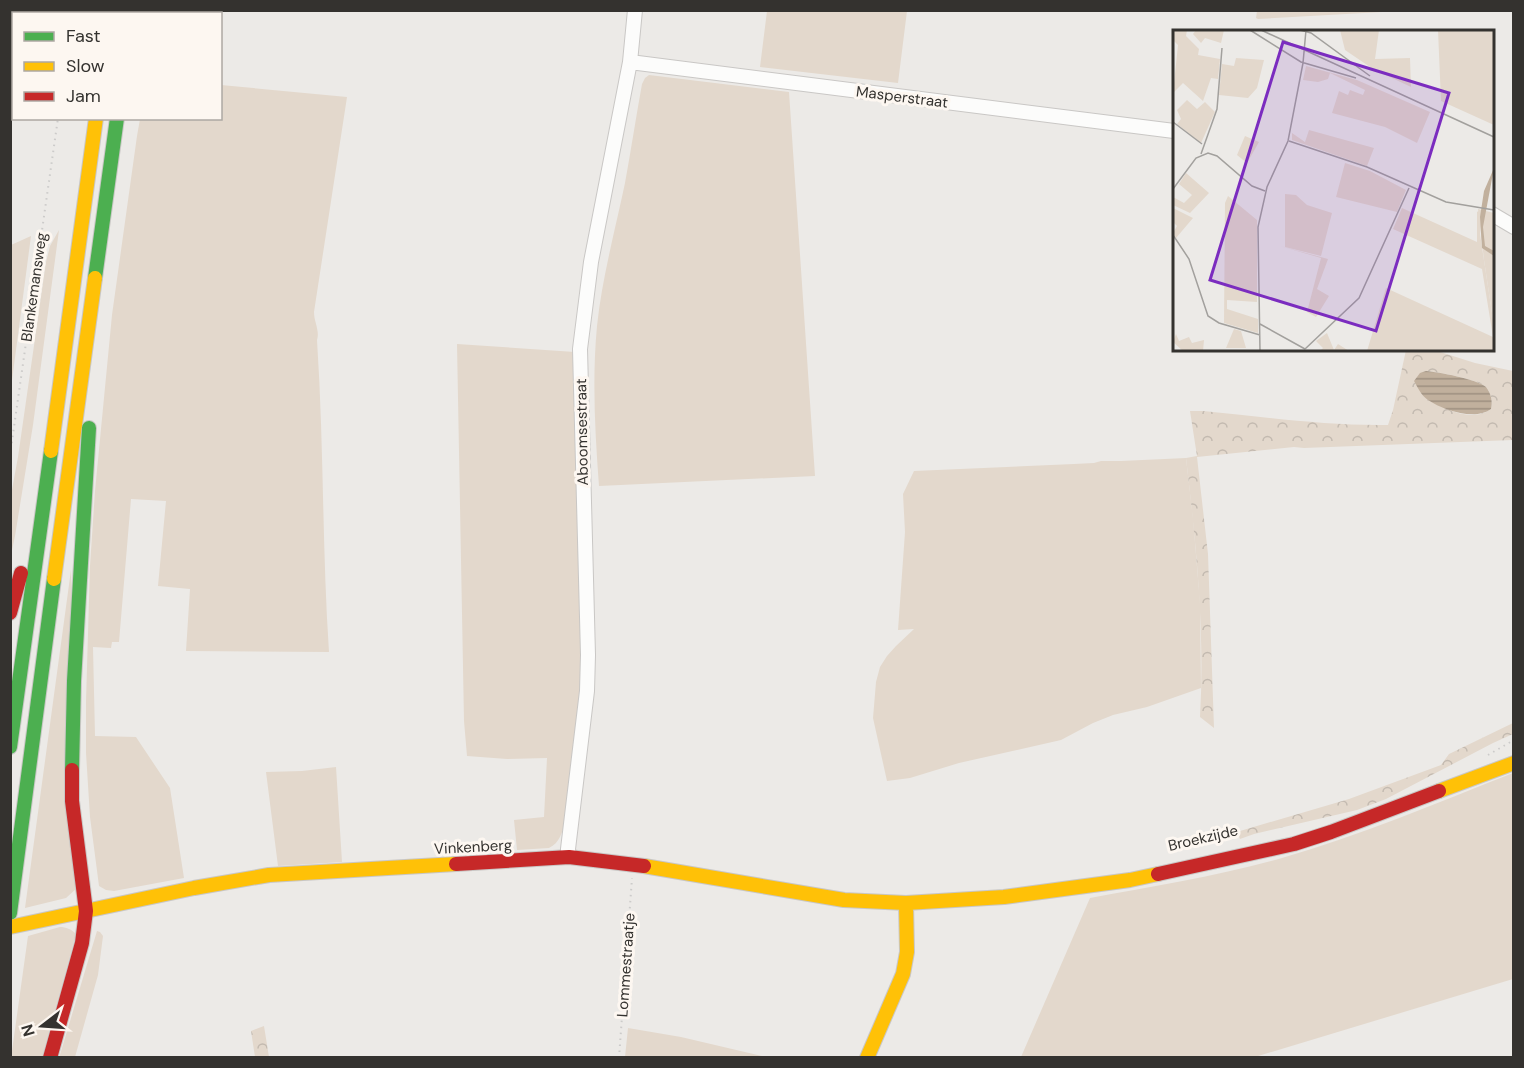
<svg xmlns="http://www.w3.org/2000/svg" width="1524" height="1068" viewBox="0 0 1524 1068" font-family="'DM Sans',sans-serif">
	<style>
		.grass { fill: #e3d8cc }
		.forest { fill: url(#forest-crowns); fill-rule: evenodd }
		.water { fill: url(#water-rules) }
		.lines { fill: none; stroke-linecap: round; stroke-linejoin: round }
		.street-casing { stroke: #c9c7c5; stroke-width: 16 }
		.fast-casing { stroke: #c9c7c5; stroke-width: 16 }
		.slow-casing { stroke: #c9c7c5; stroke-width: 16 }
		.jam-casing { stroke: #c9c7c5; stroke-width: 16 }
		.path { stroke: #cccbca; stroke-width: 2; stroke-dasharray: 1.5 4.5; stroke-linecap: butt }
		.street { stroke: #fcfcfb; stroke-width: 14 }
		.fast { stroke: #4caf50; stroke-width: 14 }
		.slow { stroke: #ffc107; stroke-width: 14 }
		.jam { stroke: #c62828; stroke-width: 14 }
		.labels { text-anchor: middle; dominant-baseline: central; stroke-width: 6; stroke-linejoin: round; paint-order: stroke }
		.street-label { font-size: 15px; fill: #34322f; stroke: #fdf7f1 }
		.inset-road { fill: none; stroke: #a2a09d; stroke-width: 1.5 }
		.view { fill: #7b2cbf; fill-opacity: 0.15; stroke: #7b2cbf; stroke-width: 3 }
		.inset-edge { fill: none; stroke: #34322f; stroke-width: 3 }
	</style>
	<defs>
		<pattern id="forest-crowns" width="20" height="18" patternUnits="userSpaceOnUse" patternTransform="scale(1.5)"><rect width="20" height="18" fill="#e3d8cc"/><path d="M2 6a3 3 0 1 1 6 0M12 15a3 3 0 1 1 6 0" fill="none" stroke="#c3bab0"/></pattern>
		<pattern id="water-rules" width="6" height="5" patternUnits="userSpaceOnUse" patternTransform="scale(1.5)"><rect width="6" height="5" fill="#c1b09d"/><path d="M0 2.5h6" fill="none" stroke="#9e9080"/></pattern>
	</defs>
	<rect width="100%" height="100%" fill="#eceae7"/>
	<path class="grass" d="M767 11H907L898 83 760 67Z
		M1257 11V10L1400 11 1258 19 1256 18Z
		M649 75 789 92 815 476 599 486C595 433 592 379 597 326 602 278 615 231 625 183 631 150 636 117 642 84L645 78Z
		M221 85 347 97 314 312C314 322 320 331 317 340 324 444 322 548 329 652L186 651 190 589 158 586 166 501 131 499 119 642H112L111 648 93 647 95 736 136 737 170 788 184 878 114 891 106 890 99 886 90 817 86 753V701L90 566 95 491 112 315 137 136 140 119 220 118Z
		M59 230 33 425 15 536 11 555V495L18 457 46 262 50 246Z
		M31 236 11 388V245Z
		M457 344 575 352 582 597V706L566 820C562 832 560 843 549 848L517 850 514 820 544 817 547 758 507 759 467 756 464 721Z
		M1186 458 1193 518 1200 603 1201 688 1147 707 1113 715 1093 723 1061 740 959 763 910 778 887 781 873 718 876 682 880 667 887 656 896 646 914 629 898 630 905 532 903 494 914 471 1074 464 1094 463 1101 461H1121Z
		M71 570 77 888 66 898 25 908Z
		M336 767 342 862 278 866 266 772 302 771Z
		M1513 773V979L1255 1057H1021L1090 898C1154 886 1219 876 1282 858 1361 835 1437 803 1513 773Z
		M60 927C66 927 71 929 76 934L42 1057 11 1058 28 936Z
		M97 931 100 932 103 936 98 975 75 1057 59 1058Z
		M628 1028 681 1037 766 1057H625Z"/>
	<path class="forest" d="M1406 350H1434L1475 363 1513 371V440L1304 448 1294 447 1197 457 1208 554 1214 728 1200 717C1205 630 1196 544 1186 458L1197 456 1190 411H1203C1264 417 1326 426 1388 425L1393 410ZM1426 371C1439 372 1477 379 1486 387 1491 393 1493 402 1491 409 1472 423 1445 409 1427 399Z
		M1513 723V734L1493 743 1386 799 1357 810 1254 834 1240 839 1238 834 1240 831 1349 799 1441 765 1449 754Z
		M264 1026 269 1057H255L251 1031Z"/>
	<path class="water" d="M1426 371C1438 372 1477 379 1486 387 1491 393 1493 402 1491 409 1475 421 1443 410 1428 400 1421 395 1418 388 1414 381L1420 373Z"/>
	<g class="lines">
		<g class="street-casing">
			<path id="street" d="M630 62 1174 131
				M1492 214 1514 227
				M569 857 568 849 587 691 588 655 580 349 591 262 630 62 635 10"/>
		</g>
		<g class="fast-casing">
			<path id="fast" d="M110 10V14
				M131 14 132 10
				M95 278 117 118
				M10 747 51 451
				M72 770 74 681 89 428
				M10 913 54 579"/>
		</g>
		<g class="slow-casing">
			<path id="slow" d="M51 451 96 118
				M54 579 95 278
				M1439 791 1514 763
				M644 866 844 900 906 903 1004 897 1130 880 1158 874
				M10 927 194 888 269 875 456 864
				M867 1058 903 974 907 952 906 903"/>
		</g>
		<g class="jam-casing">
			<path id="jam" d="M10 613 21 573
				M456 864 569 857 644 866
				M1158 874 1294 844 1331 832 1439 791
				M50 1058 82 943 86 911 72 801V770"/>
		</g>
		<path class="path" d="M75 14 76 10
			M10 65 14 64
			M10 455 58 118
			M1488 755 1514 740
			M619 1058 632 878"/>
		<use href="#street" class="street"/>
		<use href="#fast" class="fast"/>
		<use href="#slow" class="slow"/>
		<use href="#jam" class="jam"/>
	</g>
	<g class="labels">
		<g class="street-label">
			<text transform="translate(902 97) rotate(7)">Masperstraat</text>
			<text transform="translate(34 287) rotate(-82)">Blankemansweg</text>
			<text transform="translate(582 432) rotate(-91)">Aboomsestraat</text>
			<text transform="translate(1203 838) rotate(-13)">Broekzijde</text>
			<text transform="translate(473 847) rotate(-3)">Vinkenberg</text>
			<text transform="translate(626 965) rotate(-86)">Lommestraatje</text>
		</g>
	</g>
	<g transform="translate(1173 30)">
		<rect width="321" height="321" fill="#eceae7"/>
		<path d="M0 0H14L13 6 26 19 25 25 47 29 45 49 38 48 30 71 10 53 0 63 5 15 0 10ZM23 0H51L48 13 32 8 28 13 20 4ZM167 0H206L202 29 237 28 238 57 200 39 172 20ZM63 28 91 30 84 58 75 68 46 65 49 34 61 36ZM133 36 184 50 257 82 244 113 212 97 159 83 166 61 175 65 177 60 190 65 192 60 157 43 155 49 145 52 130 50ZM14 70 24 79 32 72 42 82 28 113 4 94 8 89 4 80ZM136 100 201 118 194 136 119 110V103L132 112ZM72 106 86 112 74 133 64 125ZM172 133 197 141 233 160 224 182 163 167ZM13 143 36 163 17 183 0 175V167L11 173 19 165 6 154ZM112 164 123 165 134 175 159 183 148 226 112 217ZM55 166 84 190V272L54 270V279L85 289V303L51 293 52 173ZM0 178 20 188 3 208 0 203 4 196 0 192ZM229 178 304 212V182L307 180V204L321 296V321H194L213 258 320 307 309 239 220 199ZM61 299 68 301 73 318H53ZM154 303 161 320 165 314 176 321H147L150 318 143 311ZM3 304 6 311 16 307 19 313 31 310 30 321H10L0 312Z" fill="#e3d8cc"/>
		<path d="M107 216 155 229 144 259 156 266 143 287 134 282 148 228Z" fill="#e3d8cc"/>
		<path d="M265 0H321V95L268 71Z" fill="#e3d8cc"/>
		<path d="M305 179 321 183V296L311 230Z" fill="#e3d8cc"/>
		<path d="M321 138 310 197 312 216 321 221V226L309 218 307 187 311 161Z" fill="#c1b09d"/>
		<path class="inset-road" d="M77 0 128 32 183 48M88 0 321 107M127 0 138 3 197 46M130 33 133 0M0 92 29 114M116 111 194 137 273 172 321 180M28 124 44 79 49 18M0 159 23 128 35 123 44 126 79 156 92 161M0 205 16 229 35 286 46 293 87 305M87 294 132 319M132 319 186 268 236 158M87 321 85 197 94 157 115 111 130 33"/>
		<path class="view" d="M110 12 276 63 203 301 37 250Z"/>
		<rect width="321" height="321" class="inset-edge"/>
	</g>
	<rect width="1524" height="1068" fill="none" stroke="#34322f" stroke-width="24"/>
	<rect x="12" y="12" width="210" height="108" fill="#fdf7f1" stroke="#ada8a3" stroke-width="1.5"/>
	<rect x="24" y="32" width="30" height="9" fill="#4caf50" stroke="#ada8a3" stroke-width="1.5"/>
	<text x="66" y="42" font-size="18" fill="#34322f">Fast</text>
	<rect x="24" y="62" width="30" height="9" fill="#ffc107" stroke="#ada8a3" stroke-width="1.5"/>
	<text x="66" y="72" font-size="18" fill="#34322f">Slow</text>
	<rect x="24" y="92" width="30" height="9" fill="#c62828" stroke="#ada8a3" stroke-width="1.5"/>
	<text x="66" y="102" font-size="18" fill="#34322f">Jam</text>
	<g transform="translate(42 1026) rotate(253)" stroke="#fdf7f1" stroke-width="4.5" paint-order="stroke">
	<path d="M0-4.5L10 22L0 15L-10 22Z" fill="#34322f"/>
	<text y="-9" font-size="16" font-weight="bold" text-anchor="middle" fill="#34322f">N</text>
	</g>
</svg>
